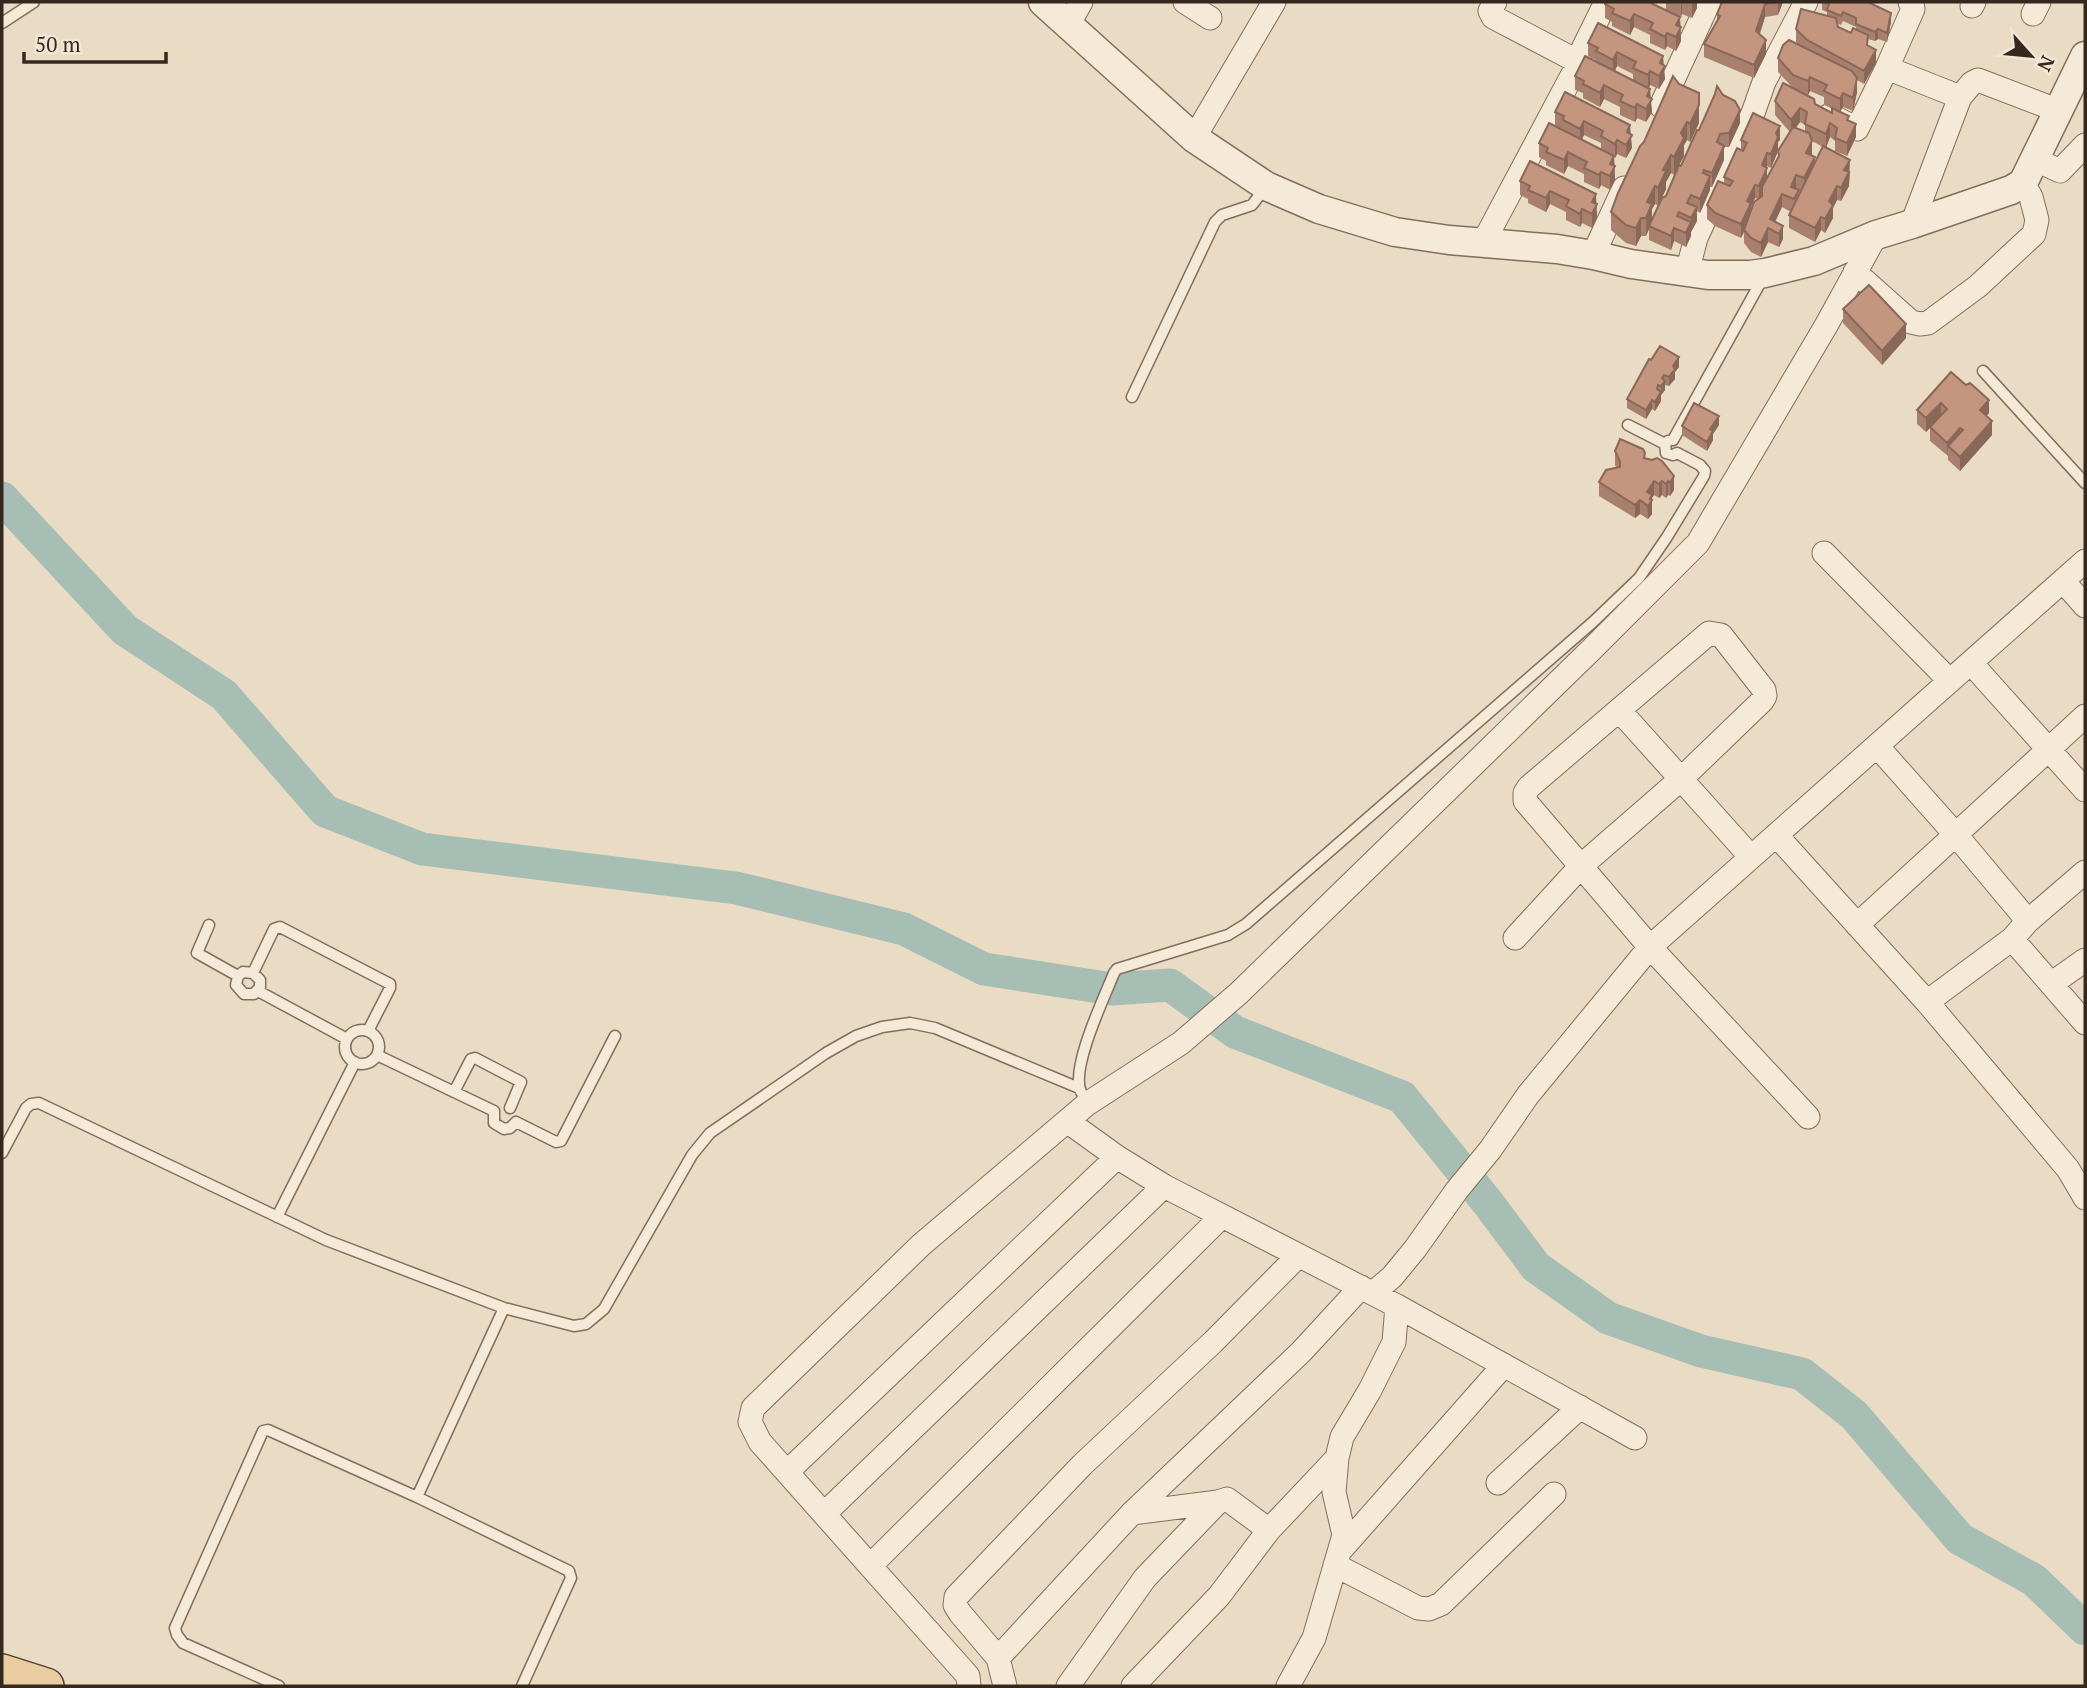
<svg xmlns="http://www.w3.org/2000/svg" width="2087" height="1688" viewBox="0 0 2087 1688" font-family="'PT Serif',serif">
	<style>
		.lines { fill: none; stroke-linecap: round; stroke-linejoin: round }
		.river { stroke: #a6beb4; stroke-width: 33 }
		.service-casing { stroke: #836d5d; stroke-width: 13 }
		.minor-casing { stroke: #836d5d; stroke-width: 25 }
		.tertiary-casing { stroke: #836d5d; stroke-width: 31 }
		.primary-casing { stroke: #513d31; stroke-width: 38 }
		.service { stroke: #f5ead8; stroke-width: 10 }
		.minor { stroke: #f5ead8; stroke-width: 23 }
		.tertiary { stroke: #f5ead8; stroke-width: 28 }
		.primary { stroke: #e9cca0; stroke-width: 35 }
		.wall { fill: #a9806d; fill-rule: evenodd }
		.shaded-wall { fill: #896859 }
		.building { fill: #c4957f; stroke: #896859; stroke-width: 2 }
	</style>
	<rect width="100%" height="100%" fill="#eadbc5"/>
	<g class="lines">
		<path class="river" d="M2 498 125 630 224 695 325 811 422 849 736 888 904 929 984 969 1112 989 1170 985 1235 1032 1402 1097 1488 1203 1536 1267 1608 1318 1701 1351 1802 1374 1854 1415 1960 1539 2034 1580 2085 1629"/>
		<g class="service-casing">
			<path id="service" d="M2 23 34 2
				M1983 371 2085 483
				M1132 397 1215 222 1222 215 1252 205 1265 188
				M1628 425 1665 444 1668 441
				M1673 440 1764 276
				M209 925 197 953 238 976 243 972 253 973 260 980V987L254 994H244L236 985 238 976
				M253 973 274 929 280 927 390 984V988L368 1031
				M258 991 347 1039
				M345 1047a17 17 0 1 1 34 0a17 17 0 1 1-34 0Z
				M379 1056 494 1111
				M454 1092 471 1059 475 1058 521 1082 510 1108
				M1081 1092C1070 1069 1104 998 1114 973L1117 969 1228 935 1246 924 1593 622 1639 578 1667 537 1704 476 1705 471 1700 465 1677 453 1673 455 1666 453 1665 444
				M494 1111V1123L504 1129 510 1128 516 1122
				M516 1122 556 1142 561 1141 615 1036
				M2 1153 26 1108 31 1104 39 1103 326 1240 504 1308 574 1326 586 1324 604 1309 692 1155 710 1133 826 1053 856 1036 882 1027 910 1023 935 1028 1079 1088
				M277 1217 355 1062
				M504 1308 417 1497 569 1571 571 1578 522 1686
				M279 1686 183 1643 177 1635 175 1628 263 1431 268 1430 417 1497"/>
		</g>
		<g class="minor-casing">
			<path id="minor" d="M1185 2 1210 18
				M1910 2 1912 3 1913 9 1887 68 1960 97
				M1972 6 1974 2
				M2033 14 2039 2
				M1068 25 1081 2
				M1576 63 1606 2
				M1661 106 1709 2
				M1830 115 1857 129 1887 68
				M1194 138 1274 2
				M2034 159 2060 171 2085 145
				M1912 224 1960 97 1972 83 1978 80 2059 111
				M1483 243 1575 70 1576 63 1571 58 1493 17 1490 11 1495 2
				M1593 255 1624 188
				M1687 272 1696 238 1753 113 1764 82 1806 2
				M1855 272 1911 322 1920 324 1928 323 1978 286 2034 234 2037 220 2031 197 2023 183
				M1824 553 1950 681
				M2063 581 2085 606
				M1971 663 2085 790
				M1619 710 1751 857
				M1877 746 1956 835 2028 921
				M1776 835 1927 1002 2068 1169 2085 1198
				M1857 925 2085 716
				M1515 938 1581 866 1681 779 1762 701 1765 696 1764 690 1721 635 1709 633 1529 787 1525 793V801L1650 947 1808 1117
				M2012 939 2085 1023
				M2051 984 2085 960
				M1927 1002 2012 939 2028 921 2085 872
				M1067 1121 1117 1157 1164 1186 1397 1306 1635 1438
				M1373 1293 1392 1277 1415 1249 1457 1190 1490 1150 1528 1095 1650 947 2085 561
				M787 1472 1117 1157
				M1498 1483 1580 1407
				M1132 1513 1218 1502
				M824 1514 1164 1186
				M1339 1552 1504 1365
				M1335 1565 1418 1608 1429 1609 1441 1604 1554 1494
				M870 1566 1222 1216
				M998 1658 1132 1513 1301 1352 1361 1287
				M969 1686 968 1676 760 1442 750 1422 753 1408 921 1245 1087 1104 1181 1043 1239 993 1590 651 1698 543 1827 324 1876 235
				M1005 1686 998 1658 960 1613 955 1605 956 1597 1082 1465 1213 1342 1298 1256
				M1068 1686 1145 1578 1218 1502 1227 1499 1269 1530
				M1133 1686 1219 1596 1269 1530 1337 1458
				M1288 1686 1314 1638 1344 1535 1334 1492 1337 1458 1342 1437 1370 1390 1394 1342 1397 1306"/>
		</g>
		<g class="tertiary-casing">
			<path id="tertiary" d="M1043 2 1194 138 1266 186 1319 209 1395 232 1449 240 1557 249 1593 255 1631 264 1708 275H1750L1765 273 1814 261 1876 235 1912 224 2011 190 2023 183 2085 56"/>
		</g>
		<g class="primary-casing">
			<path id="primary" d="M2 1672 46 1686"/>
		</g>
		<use href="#service" class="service"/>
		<use href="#minor" class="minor"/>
		<use href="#tertiary" class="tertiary"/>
		<use href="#primary" class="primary"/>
	</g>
	<path class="wall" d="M1664 2H1697V8L1692 18 1682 14 1680 17 1681 41 1676 51 1667 46 1665 50 1650 43V35L1634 27 1630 35 1612 26V22L1605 18V4L1666 10V3Z
		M1722 2H1783L1778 15 1765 17 1760 34 1766 54 1754 78 1704 57V44L1717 22V14Z
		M1822 2H1868L1891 22 1887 42 1878 39 1875 41 1868 39V46L1876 63 1864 84 1857 80V92L1853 111 1843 107 1840 112 1849 121 1856 137 1847 156 1835 151V141L1830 137 1826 147 1850 173 1849 186 1841 201 1837 200 1833 208V218L1825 233 1821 230 1815 242 1789 228V215L1791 212 1782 207 1775 222 1783 239 1779 247 1768 242 1761 257 1751 252 1744 243V233L1741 238 1715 226 1707 219V205L1724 184V177L1741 150V140H1780L1778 142V150L1790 132 1775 115V101L1815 104 1832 113 1833 109 1824 105V97L1810 91 1808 95 1793 88 1778 72V58L1799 45 1796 42V29L1827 16V12L1822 10ZM1843 21 1856 27V29L1851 33 1838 27 1837 23 1841 25ZM1800 122 1805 125V132L1796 128ZM1812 141 1823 147 1815 163 1811 155ZM1778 151V159L1767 179V166L1771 168ZM1796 188 1801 191 1799 196 1796 189ZM1755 198 1758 199 1751 211V207Z
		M1588 43 1663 65 1665 79 1659 89 1650 85 1649 88 1652 112 1646 122 1637 118 1635 122 1620 115V107L1604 99 1600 107 1583 98V93L1575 90V76L1596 62V60L1588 56ZM1617 66 1633 74V80L1615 71Z
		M1673 76 1699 123 1690 142 1687 140 1684 145V156L1679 165 1681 166 1699 130 1740 123 1729 147H1724V160L1712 187H1710V190L1700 213 1697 211V221L1691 232V231V236L1686 247 1674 241 1671 250 1649 240V229L1646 236H1641L1636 246 1626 243 1611 230V212L1644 142ZM1679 166 1666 196 1652 219V209L1655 204 1658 206 1666 189V182L1671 173 1674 175Z
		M1555 112 1630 134 1632 148 1626 158 1617 154 1615 158 1614 157 1615 180 1610 190 1601 185 1599 189 1584 182V174L1568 166 1564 174 1546 165V161L1539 157V143L1563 131V129L1555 126ZM1584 135 1601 143V149L1582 140Z
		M1520 181 1596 203 1597 217 1592 228 1582 223 1580 227 1566 220V212L1550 204 1546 212 1528 203V199L1520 195Z
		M1843 309 1906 338 1882 365 1843 323Z
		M1651 360 1679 367 1675 372V379L1669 386 1665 385V390L1661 395V401L1655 411 1652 409 1646 419 1627 408V399Z
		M1951 372 1989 413 1986 416 1992 435 1960 471 1948 460V456L1930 441V428L1926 432 1917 424V410Z
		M1719 425 1713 434V440L1707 451 1682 435V426Z
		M1615 451 1652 460 1657 458 1674 490 1670 496 1668 495 1666 498 1662 495 1659 498 1654 495 1652 498V514L1648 519 1640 514 1635 518 1599 496V482L1617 468 1615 465Z"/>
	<path class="shaded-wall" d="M1682 2V14L1681 18V4Z
		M1692 2H1697V8L1692 18Z
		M1778 2H1783L1778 15Z
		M1765 4V17L1756 44V31Z
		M1891 13V22L1887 42V33Z
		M1634 14V27L1630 35V21Z
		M1680 17 1681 41 1676 51V25Z
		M1878 29V39L1875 41V32Z
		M1667 33V46L1665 50V37Z
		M1766 40V54L1754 78V65Z
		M1876 50V63L1864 84V71Z
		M1617 52V66L1613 74V60Z
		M1663 56 1665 79 1659 89 1660 63Z
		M1650 71V85L1648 89V75Z
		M1810 77V91L1808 95V81Z
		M1857 78V92L1853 111V98Z
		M1604 85V99L1600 107V93Z
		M1650 89 1652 112 1646 122 1647 96Z
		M1843 93V107L1840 112V99Z
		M1637 104V118L1635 122V108Z
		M1699 105V123L1690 142V124Z
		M1800 108V122L1791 134V120Z
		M1740 110V123L1729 147V133Z
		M1584 121V135L1580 142V129Z
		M1687 122V140L1684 145V156L1674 175V157L1681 133Z
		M1830 123V137L1826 148V134Z
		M1856 124V137L1847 156V143Z
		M1630 125 1632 148 1626 158 1627 132Z
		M1780 126V140L1778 142V151L1771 168V154L1776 133Z
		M1617 140V154L1615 158V144Z
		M1812 141V154L1806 167V153Z
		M1724 146V160L1712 187V173Z
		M1568 152V166L1564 174V160Z
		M1767 153V166L1762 179V165Z
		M1671 155V173L1666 182V189L1658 206V188L1663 170Z
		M1614 156 1615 180 1610 190V164Z
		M1815 157V171L1804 192V178Z
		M1850 160 1849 186 1841 201V188L1844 170Z
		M1767 168V181L1759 200V186Z
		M1601 172V185L1599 189V175Z
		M1796 175V188L1792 198 1791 187Z
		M1710 176V190L1700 213V199Z
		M1755 185V198L1751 207V217L1744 230 1741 238V224L1747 201Z
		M1655 186V204L1652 209V222L1649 226V229L1646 236 1647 202Z
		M1837 186V200L1833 208V218L1825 233V219L1829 201Z
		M1550 191V204L1546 212V198Z
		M1596 194 1597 217 1592 228V202Z
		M1782 194V207L1771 230 1770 219Z
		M1697 207V221L1691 232V218Z
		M1582 209V223L1580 227V214Z
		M1821 217V230L1815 242V228Z
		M1641 218V236L1636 246V228Z
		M1691 222V236L1686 247V233Z
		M1783 226V239L1779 247V234Z
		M1674 228V241L1671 250V236Z
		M1768 228V242L1761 257V243Z
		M1906 324V338L1882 365V351Z
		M1679 357V367L1675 372V379L1669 386V377L1673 366Z
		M1664 375V383L1665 381V390L1661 395V386Z
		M1661 392V401L1655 411V402Z
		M1652 400V409L1646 419V410Z
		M1989 400V413L1980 423V410Z
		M1941 403V416L1926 432V418Z
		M1719 416V425L1713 434V440L1707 451V442L1710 429Z
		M1992 421V435L1960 471V457Z
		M1960 428V442L1948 446 1947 456V443Z
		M1674 476V490L1670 496V483Z
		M1654 481V495L1652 498V514L1648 519 1647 492Z
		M1662 481V495L1659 498V484Z
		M1668 481V495L1666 498V484Z
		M1640 500V514L1635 518V505Z"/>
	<path class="building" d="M1606 2H1649L1680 17 1676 25 1681 27 1676 37 1667 33 1665 37 1650 29 1653 23 1634 14 1630 21 1612 13 1614 9 1605 4Z
		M1722 2H1777L1765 4 1756 31 1766 40 1754 65 1704 44 1720 16 1717 14Z
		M1824 2H1868L1891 13 1887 33 1878 29 1875 32 1856 24V18L1843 12 1841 16 1827 10 1829 4Z
		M1801 9 1836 18 1838 27 1851 33 1853 28 1868 35 1867 45 1876 50 1864 71 1807 40 1796 29Z
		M1598 23 1663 56 1660 63 1665 66 1659 76 1650 71 1648 75 1633 68 1636 62 1617 52 1613 60 1596 51 1598 48 1588 43Z
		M1789 40 1852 71 1857 78 1853 98 1843 93 1840 99 1824 91 1827 85 1810 77 1808 81 1793 75 1778 58 1783 45Z
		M1585 56 1650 89 1647 96 1652 99 1646 109 1637 104 1635 108 1620 101 1623 95 1604 85 1600 93 1583 84 1584 81 1575 76Z
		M1673 76 1679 84 1699 93V105L1690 124 1687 122 1681 133 1684 138 1674 157 1671 155 1663 170 1666 171 1658 188 1655 186 1647 202 1652 204 1646 218H1641L1636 228 1626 225 1611 212 1618 193 1640 146 1644 142Z
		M1783 83 1814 99 1815 104 1832 113V108L1849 116 1847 120 1856 124 1847 143 1835 138 1837 128 1830 123 1826 134 1805 124 1807 112 1800 108 1791 120 1775 101Z
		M1717 86 1723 95 1735 101 1740 110 1729 133 1720 134 1717 142 1724 146 1712 173 1704 170 1703 173 1710 176 1700 199 1691 195 1687 203 1697 207 1691 218 1679 212 1677 216 1691 222 1686 233 1674 228 1671 236 1649 226 1662 198 1666 196 1679 165 1681 166 1697 130H1699L1715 94Z
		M1565 92 1630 125 1627 132 1632 135 1626 145 1617 140 1615 144 1601 136 1603 131 1584 121 1580 129 1563 120 1564 116 1555 112Z
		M1753 113 1780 126 1776 133 1778 137 1771 154 1767 153 1762 165 1767 168 1759 186 1755 185 1747 201 1751 203 1741 224 1715 213 1707 205 1718 181 1730 186 1733 181 1724 177 1737 148 1743 151 1747 143 1741 140Z
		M1549 123 1614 156 1610 164 1615 166 1610 176 1601 172 1599 175 1584 168 1587 162 1568 152 1564 160 1546 152 1548 148 1539 143Z
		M1793 127 1809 133 1812 141 1806 153 1815 157 1804 178 1796 175 1791 187 1799 190 1794 199 1782 194 1770 219 1783 226 1779 234 1768 228 1761 243 1751 238 1744 230 1754 202 1762 196V187L1779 156 1778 151Z
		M1823 146 1850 160 1844 170 1849 172 1841 188 1837 186 1829 201 1833 205 1825 219 1821 217 1815 228 1789 215Z
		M1530 161 1596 194 1592 202 1597 204 1592 214 1582 209 1580 214 1566 206 1569 200 1550 191 1546 198 1528 190 1530 186 1520 181Z
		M1869 285 1906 324 1882 351 1843 309Z
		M1660 346 1679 357 1673 366 1675 369 1669 377 1664 375 1662 378 1665 381 1661 386 1658 385 1657 389 1661 392 1655 402 1652 400 1646 410 1627 399 1649 359 1651 360Z
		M1951 372 1966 385 1970 383 1989 400 1980 410 1992 421 1960 457 1948 446 1963 430 1960 428 1947 443 1930 427 1947 409 1941 403 1926 418 1917 410Z
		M1694 403 1719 416 1710 429 1713 431 1707 442 1682 426Z
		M1620 439 1643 449 1645 453 1644 458 1652 460 1657 458 1662 461 1674 476 1670 483 1668 481 1666 484 1662 481 1659 484 1654 481 1647 492 1652 495 1650 499 1652 500 1648 506 1640 500 1635 505 1599 482 1606 470 1620 467V462L1615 451Z"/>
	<rect width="2087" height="1688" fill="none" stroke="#35281f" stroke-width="7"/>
	<g transform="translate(2031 56) rotate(117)" stroke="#f2e6d4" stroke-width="5" paint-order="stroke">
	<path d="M0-5L12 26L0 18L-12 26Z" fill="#35281f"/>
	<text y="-10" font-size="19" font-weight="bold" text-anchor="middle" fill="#35281f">N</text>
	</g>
	<path d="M24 52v10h142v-10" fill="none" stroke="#35281f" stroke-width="3.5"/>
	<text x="35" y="52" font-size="21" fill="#35281f" stroke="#f2e6d4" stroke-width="5" paint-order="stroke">50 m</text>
</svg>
